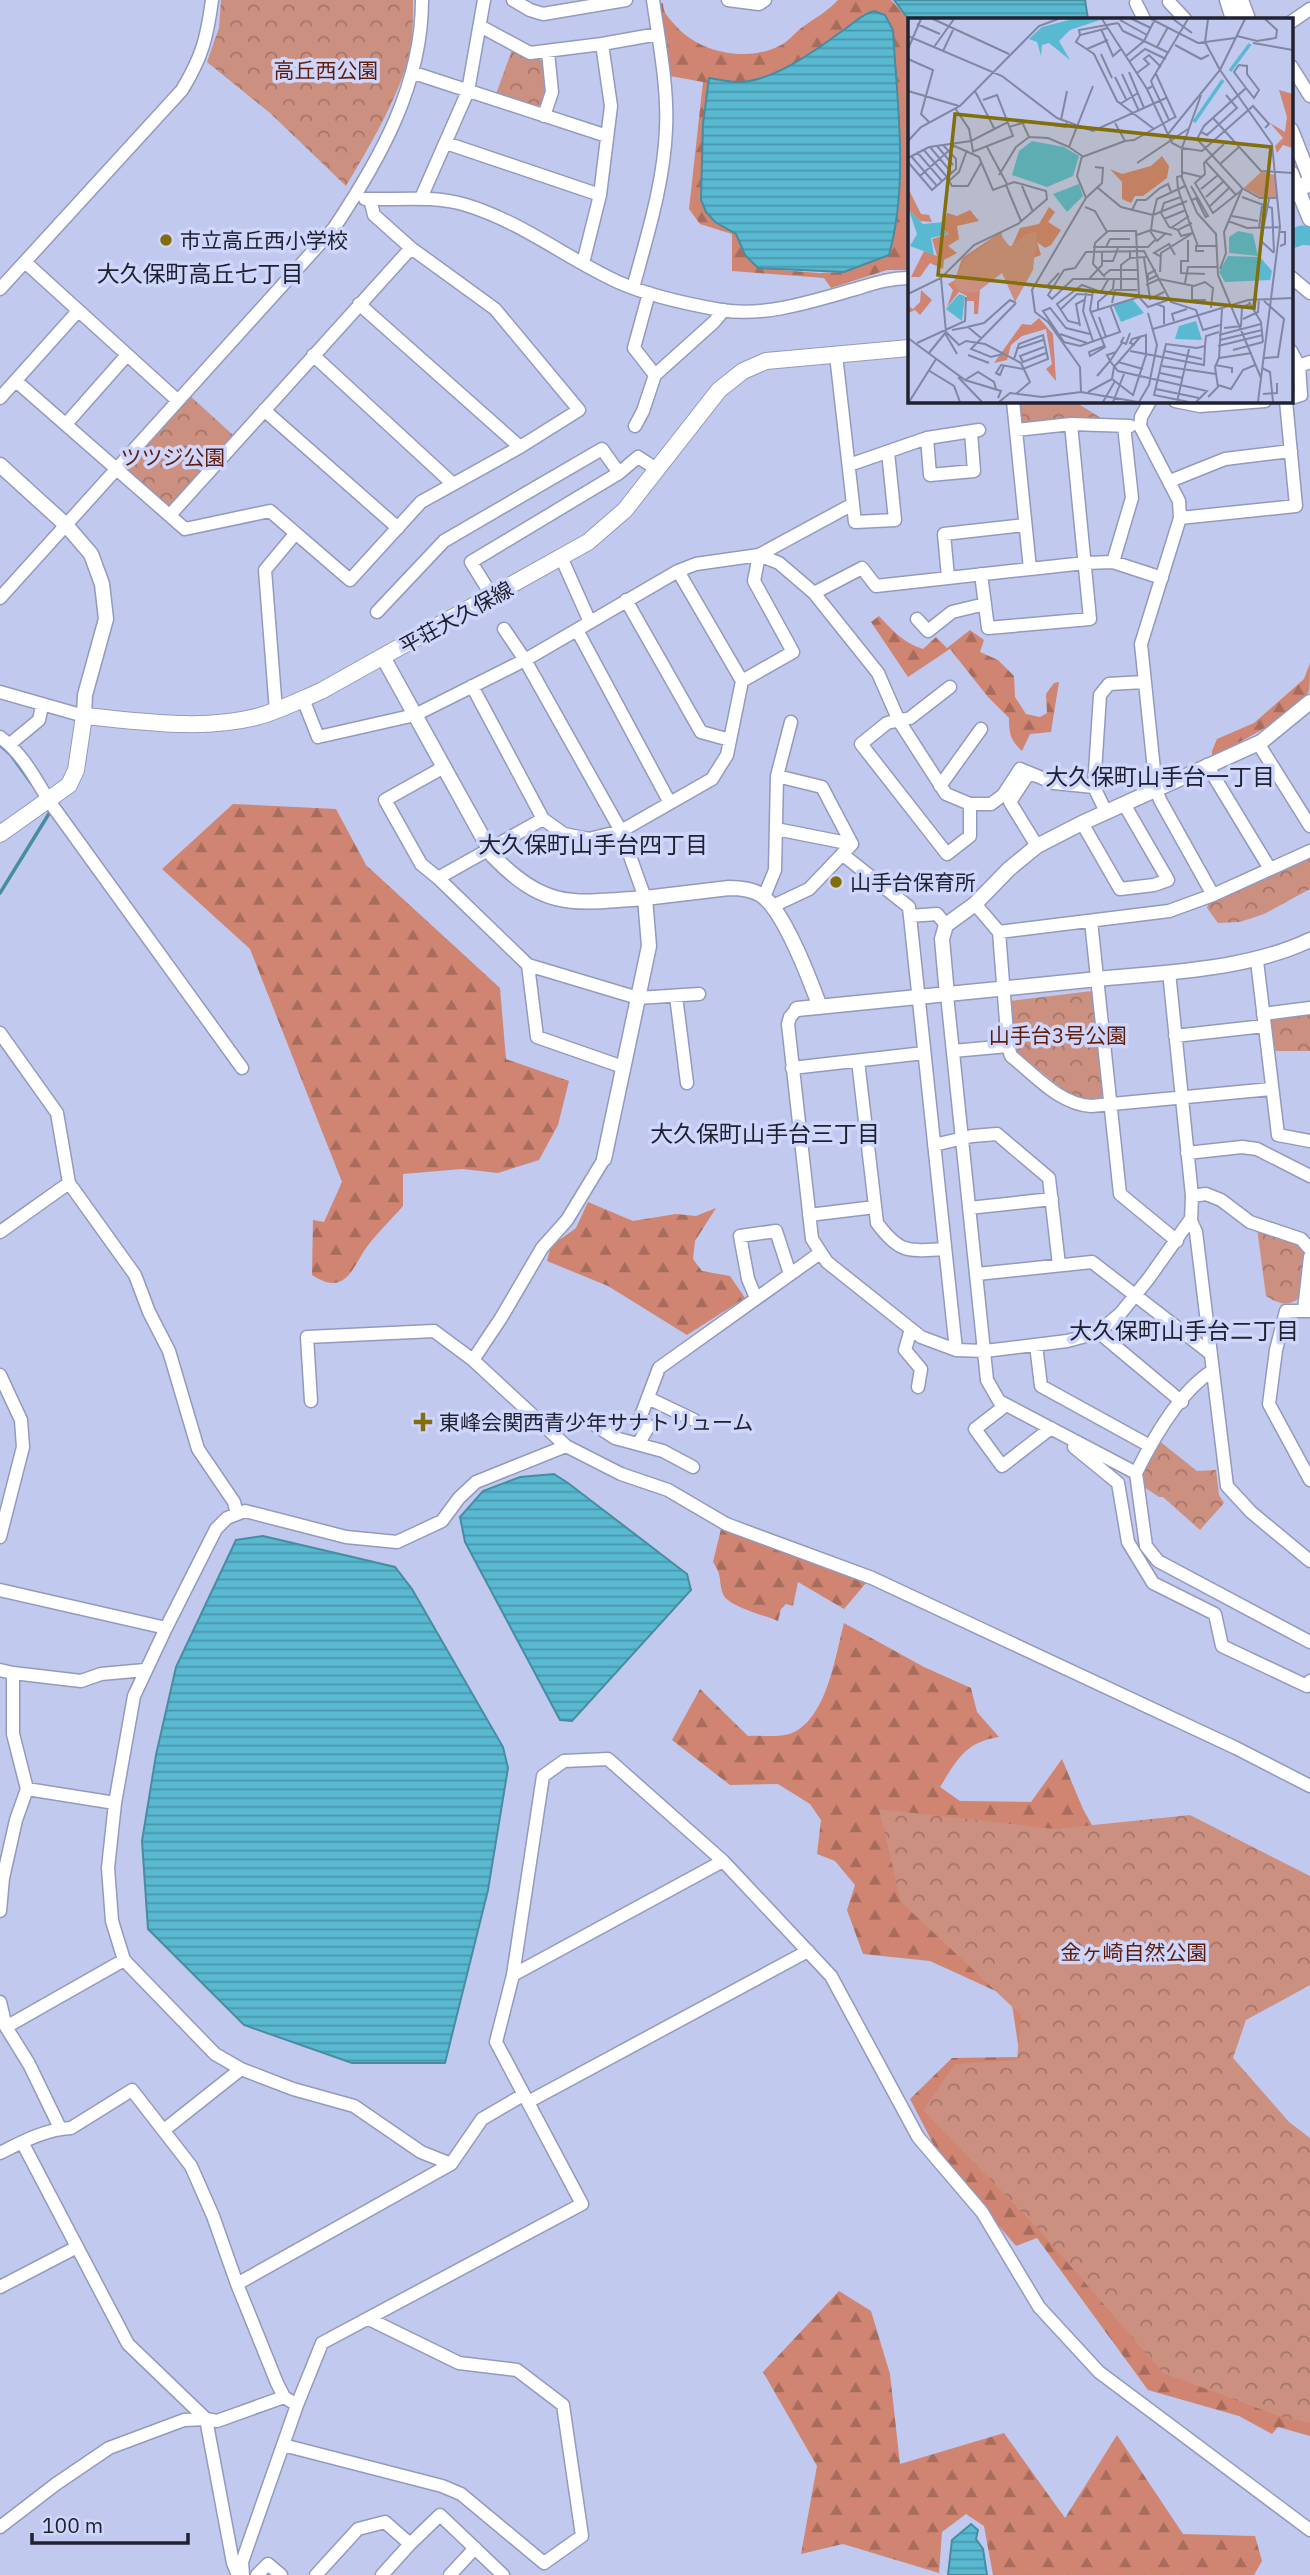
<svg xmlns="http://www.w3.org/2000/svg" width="1310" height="2575" viewBox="0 0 1310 2575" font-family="'IBM Plex Sans','Noto Sans JP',sans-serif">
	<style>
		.forest { fill: url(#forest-firs); fill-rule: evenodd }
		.park { fill: url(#park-crowns) }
		.water { fill: url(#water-rules); stroke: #488ca1; stroke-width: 2 }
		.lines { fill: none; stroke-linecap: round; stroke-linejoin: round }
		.stream { stroke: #488ca1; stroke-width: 3.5 }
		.river { stroke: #59b9d1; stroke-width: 19 }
		.minor-casing { stroke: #939abd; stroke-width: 15 }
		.tertiary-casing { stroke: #939abd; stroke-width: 17 }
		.secondary-casing { stroke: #939abd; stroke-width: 18 }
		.minor { stroke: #fff; stroke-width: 12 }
		.tertiary { stroke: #fff; stroke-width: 14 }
		.secondary { stroke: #fff; stroke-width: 16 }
		.poi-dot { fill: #826e0b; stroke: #ced6fb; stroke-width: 2.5 }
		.labels { text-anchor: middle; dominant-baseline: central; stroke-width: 7; stroke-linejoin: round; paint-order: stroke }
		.park-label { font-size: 21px; fill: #601d0a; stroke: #ced6fb }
		.poi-label { font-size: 21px; fill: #202230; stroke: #ced6fb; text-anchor: start }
		.street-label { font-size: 21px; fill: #202230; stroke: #ced6fb }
		.neighbourhood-label { font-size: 23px; fill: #202230; stroke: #ced6fb }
		.inset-river { fill: none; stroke: #59b9d1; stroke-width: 3.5 }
		.inset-road { fill: none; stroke: #8186a2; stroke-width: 2 }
		.view { fill: #826e0b; fill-opacity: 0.15; stroke: #826e0b; stroke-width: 3.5 }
		.inset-edge { fill: none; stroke: #202230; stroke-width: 3.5 }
	</style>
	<defs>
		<pattern id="forest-firs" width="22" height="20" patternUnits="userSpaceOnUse" patternTransform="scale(1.75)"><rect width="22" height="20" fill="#cf8571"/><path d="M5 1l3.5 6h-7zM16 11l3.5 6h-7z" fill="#a86c5d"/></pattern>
		<pattern id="park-crowns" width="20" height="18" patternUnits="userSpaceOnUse" patternTransform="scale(1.75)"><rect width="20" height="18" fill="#cc9080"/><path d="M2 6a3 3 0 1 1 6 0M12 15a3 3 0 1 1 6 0" fill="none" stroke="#a57569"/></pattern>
		<pattern id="water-rules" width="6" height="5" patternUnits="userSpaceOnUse" patternTransform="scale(1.75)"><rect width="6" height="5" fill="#59b9d1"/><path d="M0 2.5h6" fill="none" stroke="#4996aa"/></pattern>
	</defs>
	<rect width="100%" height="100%" fill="#c1c9ee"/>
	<path class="forest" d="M838 0H891L908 19 909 219 907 270H887L831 288 824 278 732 271V234L700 224 689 209 703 82 670 76 660 3H663C663 13 668 17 675 25 698 52 746 63 779 46 786 43 793 35 800 29 813 19 826 13 838 0ZM864 14 893 30 899 151V200L888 255 843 272 819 273 780 270 745 255 736 234 715 222 701 200 709 78C718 79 728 82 736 82 778 82 834 39 864 14Z
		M879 616C893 631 904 643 923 649L936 637 947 648 970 630 984 640 980 652 998 660 1014 676 1015 697 1026 714 1040 717 1047 713 1046 694 1054 683 1059 682 1051 732 1030 734 1022 751C1010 740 1009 733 1009 718L988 697 950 649 908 677 871 622Z
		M1310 663C1310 671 1310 683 1309 691 1299 713 1235 745 1212 756V751L1217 739 1254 723 1304 679Z
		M233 804 336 809 366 865 500 988 506 1059 569 1081 558 1125 539 1160 498 1173 462 1169 403 1174V1206C392 1219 379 1231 369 1244 352 1266 347 1298 312 1275L313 1220 324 1222 342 1182 250 949 162 869Z
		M588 1202 633 1221 676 1214 696 1216 716 1208 695 1241 693 1259 702 1271 730 1276 745 1298 687 1335 608 1286 547 1261 551 1246 576 1228Z
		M721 1529 770 1544 866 1580V1583L844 1609 798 1582 793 1606 786 1604 781 1609 778 1621C766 1616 727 1606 723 1594 718 1580 723 1577 713 1562Z
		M844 1623 924 1667 971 1688 977 1712 999 1737C965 1742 957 1760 940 1787L960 1801 1031 1802 1062 1759 1083 1809 1125 1884 1190 2017 1310 2167V2436L1278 2427 1272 2434 1239 2416 1148 2390 1037 2238 1016 2246 940 2157 910 2099 952 2058 1020 2057 1011 1998 930 1961 863 1954 847 1910 855 1885 835 1861 817 1854 821 1820 810 1804 778 1784 730 1785 672 1740 700 1689 748 1736C761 1735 780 1738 792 1733 827 1718 835 1657 844 1623Z
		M839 2291 871 2311 890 2374 900 2464 1004 2433 1065 2518 1117 2435 1183 2534 1255 2536 1262 2561 1254 2575H993L984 2526 966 2514 942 2532 939 2573 843 2544 801 2554 817 2466 763 2372Z"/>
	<path class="park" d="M221 0H413C413 23 413 48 405 70 391 110 368 149 346 186L270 113 207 62 219 28Z
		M512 50 536 57 543 62 547 87 541 104 534 108 496 94Z
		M188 394 233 435 171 507 165 506 127 471 126 463Z
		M1019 401H1074L1101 418 1025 424 1021 421Z
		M1310 856V889L1264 914 1240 922 1218 923 1207 908 1209 901Z
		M1092 991 1104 1099 1093 1101 1072 1097 1015 1051 1010 1001Z
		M1310 1013V1051H1272L1268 1016Z
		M1257 1228 1300 1244 1306 1252 1300 1297C1289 1308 1277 1303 1266 1296Z
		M1158 1440 1197 1471 1216 1470 1219 1495 1224 1503 1200 1530 1163 1497H1159L1141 1485 1142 1472Z
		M879 1809 1055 1829 1190 1815 1310 1876V1985L1246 2020 1233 2058 1289 2122 1310 2138V2423L1279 2416 1163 2373 1041 2232 923 2110 955 2064 1017 2060 1021 2015 901 1902Z"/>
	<path class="water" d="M894 0H1085L1088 19H909V38V20Z
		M874 11 885 15 893 30C897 103 909 183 889 255L844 272 758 268 745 255 736 234 715 222 706 212 701 200 703 124 709 78C718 79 727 82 736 82 771 83 815 51 842 31 853 24 860 15 874 11Z
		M554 1474 568 1483 687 1574 691 1590 572 1721 560 1720 465 1542 460 1517 483 1491 520 1477Z
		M263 1536 395 1567 412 1589 503 1747 508 1768 488 1890 445 2063H352L244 2025 148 1929 142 1841 156 1755 176 1667 236 1540Z
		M971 2524 978 2530 976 2539 983 2549 987 2575H948L952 2540Z"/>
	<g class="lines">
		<path class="stream" d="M0 745 11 755 32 784
			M0 893 50 812"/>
		<path class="river" d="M1291 239 1302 235 1310 236"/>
		<g class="minor-casing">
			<path id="minor" d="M513 0 530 10 543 14 626 0
				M728 0 759 4 765 0
				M1169 2 1185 19
				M1136 3 1144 19
				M1291 22 1310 9
				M480 26 530 53 602 44 658 34
				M1291 66 1310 96
				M414 73 607 136
				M544 116 552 92 548 52
				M446 143 600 195
				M421 198 468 91 484 0
				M365 199C398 200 433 195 466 205 522 222 566 258 618 282 649 296 687 304 721 310 765 317 810 302 852 290 872 284 889 278 909 278
				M25 262 177 400
				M583 263 600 195 611 106 602 44
				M1291 277 1310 293
				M633 288C647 236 664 183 666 129 668 86 659 42 653 0
				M0 289 182 90C202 57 207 38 212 0
				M359 304 520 447
				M1291 351 1299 366 1310 362
				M313 355 453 484
				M836 355 855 522 895 520 888 452
				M655 375 714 322 724 310
				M16 381 185 529 270 511 350 580 421 502 520 447 579 410 495 309 411 248 374 215 370 199
				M0 398 78 311
				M1291 398 1301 395 1299 366
				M1013 401 1030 569 1085 563 1113 562 1162 578
				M1150 401 1141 417 1140 426 1179 501 1180 518 1141 644 1156 789 1160 800 1213 895
				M1175 401 1200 406 1265 401
				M264 410 398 528
				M66 424 127 355
				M635 426 643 411 655 375 634 348 649 293
				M1016 430 1071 424 1130 426
				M927 438 930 475 974 471 971 432
				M849 465 927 438 979 430
				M1170 481 1225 459 1291 451
				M170 515 411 248
				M1180 518 1296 506 1286 401
				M759 555 779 563 814 593 878 673 899 721 946 794 970 804H991L1003 795 1020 769 1054 783 1094 787
				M759 555 853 504
				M561 557 590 622
				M1113 562 1132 498 1124 426
				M981 574 988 628 1090 619 1071 424
				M948 577 944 534 1025 525
				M814 593 862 568 876 586 1030 569
				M492 596 471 562 619 473 638 457 658 470
				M0 598 334 228C380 159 422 85 422 0
				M626 600 701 732 730 740
				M377 612 444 541 602 449 619 473
				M917 619 928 631 952 612 985 604
				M504 629 525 660 621 831 645 898
				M577 630 670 803
				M472 686 543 819 564 834 589 839 621 831 712 779 727 755 742 681 678 571
				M950 687 910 718 887 723 861 744 947 854 970 836V804
				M0 692 84 716
				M303 699 318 737 415 715 525 660 678 571 696 564 759 555 754 581 793 652 742 681
				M276 711 265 570 295 534
				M0 737C22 753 35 778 49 801L242 1068
				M1258 743 1310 826
				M10 744 39 720 42 706
				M1207 765 1270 869
				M444 767 385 800 421 864 438 878 528 965 537 1037 623 1067
				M1029 773 1010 802 1037 846
				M940 786 981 729
				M1106 812 1094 787 1100 695 1109 684 1144 682
				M1082 823 1120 889 1154 885 1168 880 1124 804
				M776 829 852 844
				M842 854 909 907 956 1350
				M438 878 543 819
				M764 897 775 870 777 776 791 722
				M773 906 809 889 852 844 822 787 777 776
				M910 916 937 914 946 925
				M1091 921 1120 1194 1177 1241
				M999 932 1169 911 1213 895 1310 851
				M1257 961 1278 1135 1310 1141
				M528 965 638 998 699 994
				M1169 972 1192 1196 1191 1221 1196 1232 1227 1486 1251 1512 1310 1561
				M947 995 987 1380 999 1401 1136 1473 1146 1546 1158 1561 1310 1642
				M676 996 687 1083
				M797 1009 790 1017 788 1024 812 1239 827 1262 921 1337 956 1350 985 1351 1067 1341 1086 1336 1103 1328 1120 1314 1149 1278 1190 1220
				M1263 1014 1310 1008
				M0 1033 57 1113 69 1183 0 1232
				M1175 1036 1264 1026
				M1008 1046 1011 1056C1035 1075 1059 1104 1091 1106L1271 1089
				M953 1051 1008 1046 999 932 975 904
				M858 1061 877 1223C900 1254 908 1251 945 1249
				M792 1068 924 1053
				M934 1145 972 1136 997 1134 1049 1178 1059 1265
				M1187 1153 1242 1147 1257 1149 1310 1176
				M69 1183 135 1275 149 1312 169 1351 198 1449 234 1502 237 1514
				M1192 1196 1206 1194 1221 1200 1250 1222 1301 1239 1310 1249
				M969 1208 1052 1199
				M809 1215 875 1207
				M977 1274 1092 1262 1210 1353
				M756 1298 748 1279 740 1236 776 1231 790 1274
				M1304 1310 1310 1257
				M1310 1311H1286L1276 1350 1269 1404 1310 1480
				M911 1329 905 1350 921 1369 918 1387
				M1097 1331 1182 1402
				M1036 1345 1041 1386 1150 1446
				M473 1360 501 1318 542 1248 567 1220 604 1159
				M0 1375 21 1420 23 1447 0 1537
				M648 1398 694 1420
				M311 1401 307 1337 434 1331 473 1360 566 1446 621 1474 668 1490 726 1524 872 1578 1236 1748 1310 1786
				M1006 1405 975 1429 1002 1466 1051 1428
				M595 1425 615 1438 663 1451 693 1467
				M638 1444 649 1426 639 1421 659 1368 820 1253
				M1074 1447 1118 1483 1128 1542 1153 1583 1215 1614 1222 1646 1307 1686 1310 1681
				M1136 1473C1153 1439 1179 1392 1212 1371
				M0 1590 166 1628 216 1529 227 1518 245 1511 346 1537 397 1542 442 1521 459 1498 476 1482 566 1446
				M0 1670 13 1673V1734L27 1789 16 1820 3 1878 0 1911
				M13 1673 81 1681 101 1674 145 1670
				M27 1789 115 1803
				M124 1960 112 1921 108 1868 115 1803 134 1696 166 1628
				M513 1975 723 1861
				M0 2002 6 2027 29 2064 60 2128
				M6 2027 124 1960 215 2054 241 2069 293 2089 354 2106 421 2152 451 2164
				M528 2102 808 1951
				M164 2130 241 2069
				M22 2142 128 2344 206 2419 233 2563 238 2575
				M0 2153C22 2142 46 2129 71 2128L132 2090 191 2166 213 2216 237 2284 277 2383 284 2397 297 2405
				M237 2284 451 2164 482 2119 523 2095
				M0 2287 77 2247
				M283 2445 442 2486 461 2494 544 2563 582 2536 563 2405 517 2370 459 2363 369 2319
				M0 2527 56 2484 109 2448 184 2420 206 2419 217 2421 284 2397
				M243 2575 242 2562 297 2405 322 2343 582 2204 496 2042 513 1975 543 1776 564 1761 608 1759 723 1861 831 1976 918 2137 982 2212 1039 2307 1099 2372 1310 2530
				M257 2575 268 2564 281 2575
				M316 2575 358 2529 385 2522 410 2544 440 2515 503 2575
				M382 2575 410 2544
				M450 2575 475 2548"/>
		</g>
		<g class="tertiary-casing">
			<path id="tertiary" d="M1227 0 1233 19
				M1241 0 1248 19
				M1291 130 1310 178
				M1291 173 1310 219
				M0 465 66 525 91 554 102 584 106 619 85 695 84 716
				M383 657 493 856C546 911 575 903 645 898
				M947 995 942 939 946 925 975 904 1009 869 1037 846 1082 823 1261 742 1310 702
				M797 1009C897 999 997 990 1098 979 1167 972 1247 970 1310 940
				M604 1159 649 946 645 898 729 888C741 888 752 889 761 895 784 910 810 980 820 1007"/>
		</g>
		<g class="secondary-casing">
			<path id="secondary" d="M1291 194 1310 182
				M0 834 69 785 76 770 84 716C140 721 201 731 256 717 279 711 300 700 321 691L588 542 625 510 719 390 743 371 766 361 909 348"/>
		</g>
		<use href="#minor" class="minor"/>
		<use href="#tertiary" class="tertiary"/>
		<use href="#secondary" class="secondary"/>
	</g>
	<g class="poi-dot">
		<circle cx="166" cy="240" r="7"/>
		<circle cx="836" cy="882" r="7"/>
		<path d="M419.5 1411.5h7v7h7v7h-7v7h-7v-7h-7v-7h7z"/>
	</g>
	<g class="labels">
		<g class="park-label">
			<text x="326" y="70">高丘西公園</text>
			<text x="173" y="457">ツツジ公園</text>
			<text x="1058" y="1035">山手台3号公園</text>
			<text x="1134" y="1952">金ヶ崎自然公園</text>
		</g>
		<g class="poi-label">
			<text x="180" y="240">市立高丘西小学校</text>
			<text x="850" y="882">山手台保育所</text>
			<text x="439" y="1422">東峰会関西青少年サナトリューム</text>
		</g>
		<g class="street-label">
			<text transform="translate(456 617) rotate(-29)">平荘大久保線</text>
		</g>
		<g class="neighbourhood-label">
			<text x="200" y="273">大久保町高丘七丁目</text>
			<text x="1160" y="776">大久保町山手台一丁目</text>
			<text x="593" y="844">大久保町山手台四丁目</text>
			<text x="765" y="1133">大久保町山手台三丁目</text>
			<text x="1184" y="1330">大久保町山手台二丁目</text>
		</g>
	</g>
	<g transform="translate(908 18)">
		<rect width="385" height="385" fill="#c1c9ee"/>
		<path d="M371 72 385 76V130L375 127 369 135 367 128 375 120 362 105 377 114 379 99ZM254 138 261 148 259 160 235 178H227L223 185 214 181V164L202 151 214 156 243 148ZM0 170 13 196 21 197 24 204 12 203 0 191ZM141 189 147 194 140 204 153 212 143 227 137 230 129 224 133 237 99 250 72 271 70 296H66V283H58L59 278 51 274 39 289 45 272 40 266 47 262 54 240 93 214 97 228H104L112 210 131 206ZM62 192 71 203 49 208 51 221 40 228 49 235 36 242 35 251 22 245 12 259H3L16 233 29 238 24 221 41 216 35 212 39 195 49 198ZM13 272 24 282 12 297 7 292 0 295V288L5 291 12 284ZM131 300 145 316 148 363 138 351 144 346 138 311 114 318 103 327 99 342 86 345 114 306 123 307Z" fill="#cf8571"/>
		<path d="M353 154 367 157 369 179 355 180 336 170ZM129 214 125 252 107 284 94 255 68 275 51 273 46 265 56 242 92 216 102 229 118 216Z" fill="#cc9080"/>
		<path d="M165 1 192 2 162 12 151 23 162 42 141 25 134 27 133 38 129 24 121 21 134 9ZM124 123 156 129 171 138 165 158 139 169 104 157 111 133ZM171 166 175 178 159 194 145 176ZM1 192 15 206 36 204 34 212 40 216 23 220 26 237 2 228 9 216ZM330 213 345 216 350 238 321 235V219ZM320 238 352 239 364 253 362 262 317 264 311 254ZM51 276 57 278 54 303 38 291ZM225 282 236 295 213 304 205 287ZM288 303 294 322 267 321 271 308Z" fill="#59b9d1"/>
		<path class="inset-river" d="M322 53 342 26M286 104 315 62"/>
		<path class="inset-road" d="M25 1 101 36M194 1 239 71 264 125 274 130V160L289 195 308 216 310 257 353 360M224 1 243 10M243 1 290 25 327 20M265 1 284 15M337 1 312 52 364 126 372 209 350 384M212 2 239 17M210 5 215 13 261 35M9 6 32 16M200 10 172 17 168 24 186 36 209 83 246 111M193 11 205 38 213 31M172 17 171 12 210 5M0 18 94 58 149 100 185 113 258 80M329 18 349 23 368 20 369 12 357 1M345 25 385 32M267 27 293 41 301 37M26 29 46 1M249 29 260 9M0 31 13 1M179 31 200 22M35 33 45 12M193 36 204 60M218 38 236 23 247 1M0 41 25 52 13 96 21 104M222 43 237 31 258 41M221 54 236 90M229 55 241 46 236 41 241 37 253 49M214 56 231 93M248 56 268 100M207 59 218 81M245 68 261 102M338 70 346 80 351 72 339 56V48L331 47 326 54 338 70 296 108 289 121 334 170 352 180H369M239 71 245 68 243 63 280 1M0 73 51 88M67 73 86 110M293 77 274 130 294 133 345 88 361 106 357 110M212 86 230 75M47 90 61 111 65 133M305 100 353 153 385 155M153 102 159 73M207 105 217 123 226 122 267 99M101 109 121 103 157 109 159 104M293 114 299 117 329 90 318 77M260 116 312 52 297 24 300 1M121 119 140 120 161 129M0 123 13 109 52 88 131 8 150 1M316 126 296 145 297 156 287 165 305 195 334 172M29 128 45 147M22 129 43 154M79 129 99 166M15 131 39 159M59 132 51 154 41 163 44 168H60L73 145M9 134 34 163M64 134 105 118 89 77 75 82M3 138 29 168M174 139 217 123M0 140 21 129 63 123 100 104M0 144 24 172 48 151V141L35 127M298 144 328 177M229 145 280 111M312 146 331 129M273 154 294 159M91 157 108 129 121 119 114 104M12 158 45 129 42 126M98 167 113 203M114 168 125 194M277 168 249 181 245 197 279 183M283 168 300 198 297 199M190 170 213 189 245 197 243 212 229 217M293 171 310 157M273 179 256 185 253 195 261 209 270 212 284 205M298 179 316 163M334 179 364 190 366 234M178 180 169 158 174 138 161 129 185 68M361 181 353 223 366 235M284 182 288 180 298 200M302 188 321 170M177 189 187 193 199 214M224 192 229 182H238L252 170 260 166 263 174M324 198 350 203M256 201 278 192M320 203 339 210 372 209M263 210 281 198M351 210 354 188M243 212 264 217M270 212 273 218 285 215 270 171 269 159 273 158M242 213 249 223 258 215M372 214H377V226L372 228M280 222V244M185 229H240L247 222M198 229 202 221H222M222 233V240L238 239M296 233H288V228H308M252 238 246 235 261 226 267 237M236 240 242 281 256 274M194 243H205L210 230M280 243H273V255L297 256M312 251 318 235 316 214 334 171M248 252 240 256V262L250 257M252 254 253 235 285 215 290 228M195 258 202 252H230M197 259 185 246 187 225 200 213H228L231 279 240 289 260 282M33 260 38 314 51 327 58 323 77 326 113 345 122 364 108 376M181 261 194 247V233M229 261H165L144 281 140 277 156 252 167 250 178 234 236 233 263 284 288 292 295 312 312 307M277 265 280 249H309M238 267 251 261 286 268 297 264 305 270 303 290M284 268V282H298M143 271 139 268 151 255M213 272V247L222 240M185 273 182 292 197 329 182 338 181 334 196 328M178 275 175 293 185 323M0 276 33 260 66 227 110 206 139 181 138 173 106 164 85 172 71 139 42 126M356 283 376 301 370 339 356 340M341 284 353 304 355 324M204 285 207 272H229M249 286 256 289V306M153 291 169 276 184 277M190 292V284L205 271 206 260M183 294 231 279M191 299 198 319M335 301 350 294 351 281M266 303 264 296 279 291M172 306 160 303 149 286 174 267 193 274 201 260M172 308 168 286 176 282M59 309 76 305 102 282 108 285M316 310 333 308 334 289 342 286M245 311 340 282 385 280M44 312 60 309 73 320M37 315 49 336M152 316 179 325M182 316 158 310 142 290 135 293 156 324 172 328 212 314 202 287M311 317 353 306M216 319 213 324 218 326 222 315M0 320 57 362 93 373 90 380M312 322 354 312M9 325 57 303 58 279M214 325 202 343 210 353 299 373 288 384M310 328 355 317M136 329 112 338 115 344 138 335M108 331 135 322M325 332 355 324M222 333 296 347 297 328M257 333 294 341M21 335 38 314M95 336 83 339 63 331 108 285M60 337 81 345M311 340 314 291M311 340 344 335M210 344 235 351M96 347 92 357 88 355 93 347 115 351 140 341 135 317 111 326 106 341M307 347 324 350V355M254 348 308 356M354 350 362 354 365 384M20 352 46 368 52 384M252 355 275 360M189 358 202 343 199 337 208 334M50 359 74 384M204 361 225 377 238 337V317L224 321 222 325 227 327M204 361 206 349 233 318M57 362 70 354 86 364 88 371M310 367 323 371 335 352 347 347M248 371 291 380M173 374 172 349 140 304 127 294 124 272 178 180 194 165 195 150 187 149M180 374 204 361M355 376 369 375V365M300 379 310 369 307 349 311 340M1 384 28 341M91 384 102 375 134 379 173 374 230 384M195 384 207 363M205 384 216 356M231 384 241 367 249 327 240 295M269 384 281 331M281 384 246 377 258 326 289 330 297 328 298 318 311 314"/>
		<path class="view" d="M47 96 363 129 346 290 30 257Z"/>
		<rect width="385" height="385" class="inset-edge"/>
	</g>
	<path d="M32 2533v10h156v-10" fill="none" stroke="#202230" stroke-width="3.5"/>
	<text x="42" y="2533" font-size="21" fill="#202230" stroke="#ced6fb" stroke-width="5" paint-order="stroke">100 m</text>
</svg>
